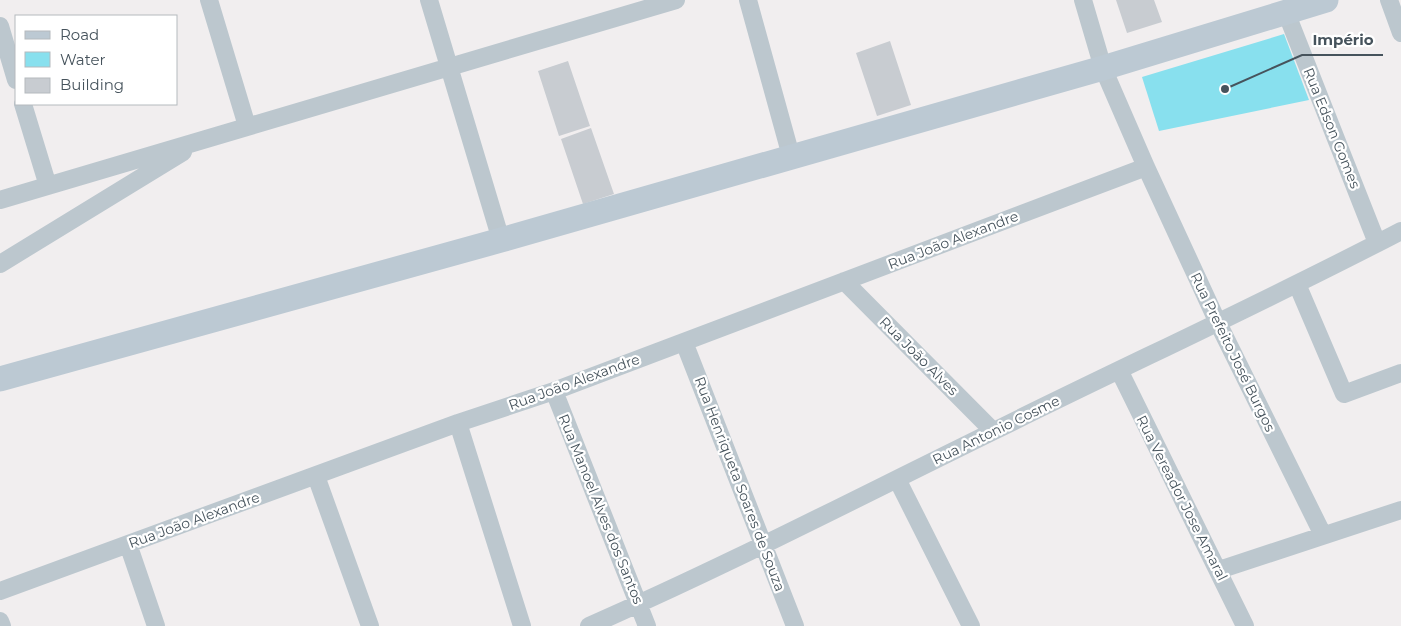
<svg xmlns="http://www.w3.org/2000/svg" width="1401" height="626" viewBox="0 0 1401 626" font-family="Montserrat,sans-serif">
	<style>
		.water { fill: #88e0ee }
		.building { fill: #c8ccd1 }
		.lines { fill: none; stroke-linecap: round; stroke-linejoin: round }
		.street { stroke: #bcc7ce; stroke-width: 18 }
		.secondary { stroke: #bcc9d3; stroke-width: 25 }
		.labels { text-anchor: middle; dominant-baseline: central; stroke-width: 4.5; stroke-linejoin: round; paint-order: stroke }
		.street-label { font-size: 14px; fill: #46535c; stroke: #fff }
		.leader { fill: none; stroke: #46535c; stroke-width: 2 }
		.callout-dot { fill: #46535c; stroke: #fff; stroke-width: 2 }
		.callout-label { font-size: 15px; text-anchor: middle; font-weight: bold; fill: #46535c; stroke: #fff; stroke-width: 4.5; stroke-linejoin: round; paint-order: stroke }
	</style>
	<rect width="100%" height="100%" fill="#f1eeef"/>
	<path class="water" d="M1284 34 1309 100 1159 131 1142 77Z"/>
	<path class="building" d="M1116 0H1154L1162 22 1127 33Z
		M890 41 911 105 877 116 856 53Z
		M568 61 590 126 559 136 538 71Z
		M591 128 614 194 583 204 561 139Z"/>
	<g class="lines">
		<path class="street" d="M209 0 247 126
			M429 0 501 240
			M748 0 791 156
			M1083 0 1103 68 1146 167 1218 323 1323 535
			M1389 0 1401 33
			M1286 12 1377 243
			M0 26 16 80
			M23 104 48 186
			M0 200 676 0
			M0 264 183 152
			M844 281 993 431
			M1297 284 1344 394 1401 373
			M684 342 795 626
			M1119 370 1245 626
			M554 391 647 626
			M458 423 522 626
			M316 476 370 626
			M897 479 971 626
			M128 544 156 626
			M1219 570 1401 510
			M0 591 458 423 554 391 1146 167
			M0 621 2 626
			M589 626C726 566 859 497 994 431 1129 364 1267 301 1401 231"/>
		<path class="secondary" d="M0 379 501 240 1103 68 1326 0"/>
	</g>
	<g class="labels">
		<g class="street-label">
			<text transform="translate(1332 128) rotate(68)">Rua Edson Gomes</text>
			<text transform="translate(953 240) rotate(-21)">Rua João Alexandre</text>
			<text transform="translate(1233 352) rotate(64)">Rua Prefeito José Burgos</text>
			<text transform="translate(919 356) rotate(45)">Rua João Alves</text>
			<text transform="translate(574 382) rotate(-20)">Rua João Alexandre</text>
			<text transform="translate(996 430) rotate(-26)">Rua Antonio Cosme</text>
			<text transform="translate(740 484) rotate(69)">Rua Henriqueta Soares de Souza</text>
			<text transform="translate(1182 498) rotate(63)">Rua Vereador Jose Amaral</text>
			<text transform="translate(601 509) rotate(68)">Rua Manoel Alves dos Santos</text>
			<text transform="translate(194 520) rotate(-20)">Rua João Alexandre</text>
		</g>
	</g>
	<path class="leader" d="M1225 89L1302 55H1383"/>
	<circle class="callout-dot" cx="1225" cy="89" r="5"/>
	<g class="callout-label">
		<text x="1343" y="45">Império</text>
	</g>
	<rect x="15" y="15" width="162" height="90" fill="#ffffff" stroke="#b5babe"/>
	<rect x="25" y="31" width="25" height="8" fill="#bcc9d3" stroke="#b5babe"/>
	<text x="60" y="40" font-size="15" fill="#46535c">Road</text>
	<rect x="25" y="52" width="25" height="15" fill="#88e0ee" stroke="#b5babe"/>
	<text x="60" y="65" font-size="15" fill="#46535c">Water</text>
	<rect x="25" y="78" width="25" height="15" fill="#c8ccd1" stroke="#b5babe"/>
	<text x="60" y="90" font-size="15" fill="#46535c">Building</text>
</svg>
